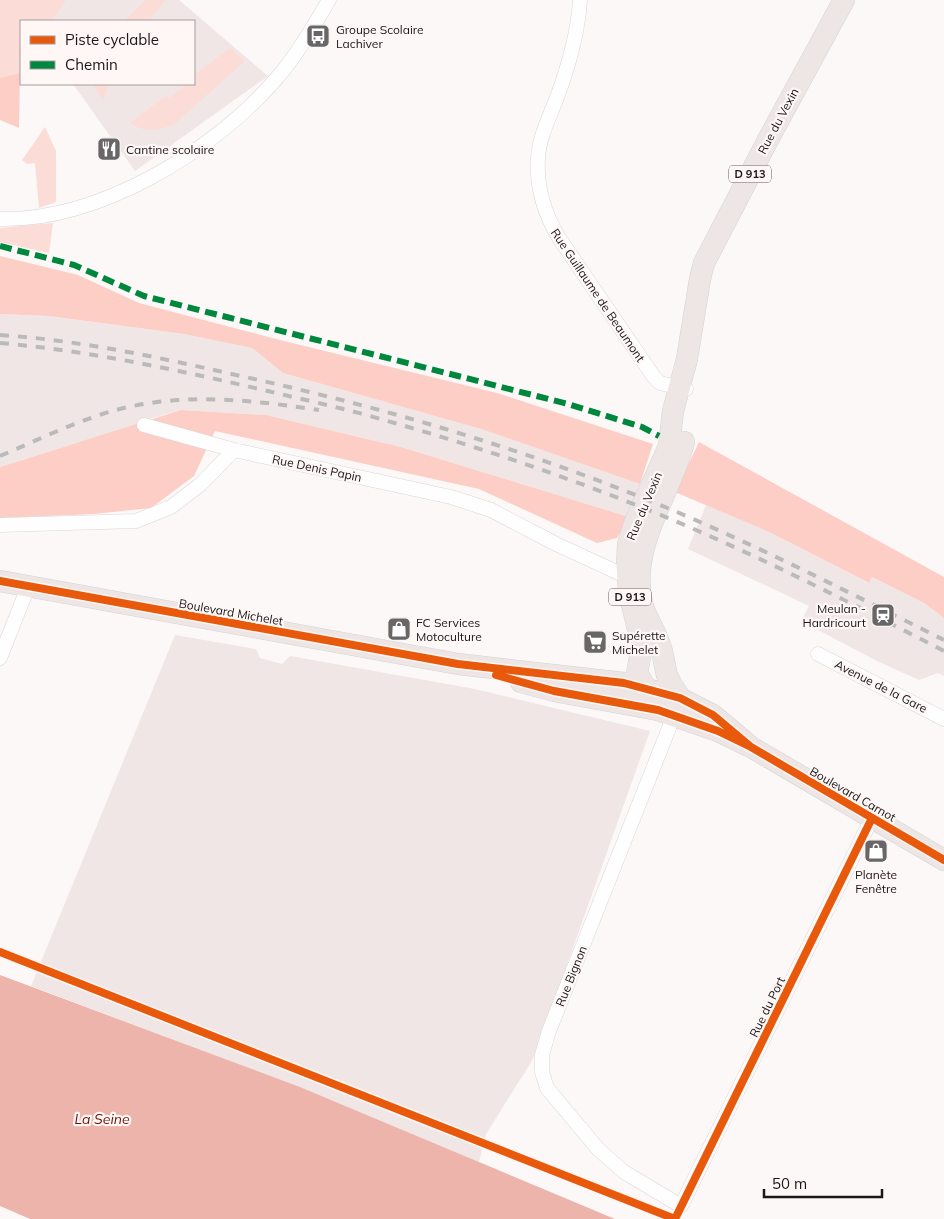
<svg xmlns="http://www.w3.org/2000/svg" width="944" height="1219" viewBox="0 0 944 1219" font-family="Mulish,sans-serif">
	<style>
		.built { fill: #f0e6e5 }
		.green { fill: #fcdcd6 }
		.forest { fill: #fccec6 }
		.water { fill: #ecb4aa }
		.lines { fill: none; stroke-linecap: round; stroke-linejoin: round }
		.street-casing { stroke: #d9d6d6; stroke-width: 15 }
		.primary-casing { stroke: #d5d3d3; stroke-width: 22 }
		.street { stroke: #fffefe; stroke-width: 14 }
		.primary { stroke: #ede6e5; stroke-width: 21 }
		.rail { stroke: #bbbaba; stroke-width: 4; stroke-dasharray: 9 9; stroke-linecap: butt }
		.quiet { stroke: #00873e; stroke-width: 6; stroke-dasharray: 12 6; stroke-linecap: butt }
		.cycleway-casing { stroke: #fef7f6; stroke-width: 11 }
		.cycleway { stroke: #e8590c; stroke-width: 8 }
		.labels { text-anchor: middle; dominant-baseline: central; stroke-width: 4.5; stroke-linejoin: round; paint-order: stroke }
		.shield { fill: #fef7f6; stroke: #5e5a5a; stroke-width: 1 }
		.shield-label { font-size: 11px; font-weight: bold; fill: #191717 }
		.poi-label { font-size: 12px; fill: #191717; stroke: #fef7f6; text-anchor: start }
		.street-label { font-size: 12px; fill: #191717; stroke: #fef7f6 }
		.water-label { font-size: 14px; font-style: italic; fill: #6d1208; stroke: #fef7f6 }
	</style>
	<rect width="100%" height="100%" fill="#fcf8f8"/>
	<path class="built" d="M66 0H179L268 76 135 171 73 84H194V21H50Z
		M0 314 49 316 184 334 252 348 283 373 481 429 640 484 629 517 401 447 266 415 181 410 152 418 135 434 76 443 0 467Z
		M706 505 769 532 868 583 872 577 924 603 944 618V676L938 673 919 680 877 661 801 621 809 606 688 549Z
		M175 635 256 649 260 658 282 664 290 656 475 689 650 731 536 1052 530 1064 486 1134 479 1162 300 1087 31 986Z"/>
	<path class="green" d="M0 0H66L52 21H21V71L20 73 0 78Z
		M145 0H165L149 21H124Z
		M230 48 245 61 174 124C158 131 145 133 130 123L167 95 169 98 187 84H194V75Z
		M93 84H109L103 100Z
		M45 127 56 151V202L39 208 35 163 27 164 22 160Z
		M53 223 49 253 0 242V228Z"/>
	<path class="forest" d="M20 73 19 128 0 120V78Z
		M0 256 78 275 139 303 284 341 497 393 653 444 640 484 481 429 283 373 252 348 184 334 49 316 0 314Z
		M181 410 266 415 401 447 629 517 617 538 597 543 479 489 215 431 194 476 151 508 94 514 0 518V467Z
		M699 442 944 577V618L924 603 872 577 869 583 769 532 675 492Z"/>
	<path class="water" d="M0 975 300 1087 615 1219H30L0 1206Z"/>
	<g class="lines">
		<g class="street-casing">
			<path id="street" d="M580 0C578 34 568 68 556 100 549 118 539 138 538 158 536 188 544 213 559 238L654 377 660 383 686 389
				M0 219C99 221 213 152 276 79 297 55 313 27 329 0
				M144 425 234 450 451 497 491 510 556 544 634 580
				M0 525 136 521 171 507 201 484 234 450
				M818 654 944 719
				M0 658 28 587
				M677 708 549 1031 542 1055V1072L547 1088 598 1149 624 1172 681 1206 872 818"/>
		</g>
		<g class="primary-casing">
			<path id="primary" d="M0 581 458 664 624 683 680 698 713 715 751 747
				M521 682 554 691 658 710 718 731 751 747 944 860
				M680 698C676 691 670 683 667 675 664 665 664 655 660 645 655 630 646 618 642 603 629 545 670 496 684 442
				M658 710 637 673 641 652V642L629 592 627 566 628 544 635 522 669 446 673 411 687 359 700 279 704 263 770 136 844 0"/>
		</g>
		<use href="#street" class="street"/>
		<use href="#primary" class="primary"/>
		<path class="rail" d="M0 335C76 340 153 356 227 373 380 406 533 451 677 512 768 551 856 596 944 640
			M0 343C91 351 183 371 272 392 309 401 347 409 384 420 469 444 553 472 636 505 742 547 843 599 944 651
			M0 456C38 440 76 421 116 410 183 392 252 400 319 410"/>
		<path class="quiet" d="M0 246 74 265 144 296 568 404 642 427 659 436"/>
		<g class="cycleway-casing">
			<path id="cycleway" d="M0 581 458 664 624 683 680 698 713 715 751 747
				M496 675 554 691 658 710 718 731 751 747 944 860
				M0 952 675 1219 872 818"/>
		</g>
		<use href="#cycleway" class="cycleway"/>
	</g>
	<defs>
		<g id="bus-square" transform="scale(1.25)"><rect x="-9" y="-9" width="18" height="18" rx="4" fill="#686666" stroke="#fef7f6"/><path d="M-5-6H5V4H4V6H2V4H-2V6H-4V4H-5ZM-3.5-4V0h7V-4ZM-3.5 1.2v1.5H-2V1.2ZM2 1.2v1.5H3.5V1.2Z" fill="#fff"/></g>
		<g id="restaurant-square" transform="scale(1.25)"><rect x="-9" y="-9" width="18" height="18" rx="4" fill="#686666" stroke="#fef7f6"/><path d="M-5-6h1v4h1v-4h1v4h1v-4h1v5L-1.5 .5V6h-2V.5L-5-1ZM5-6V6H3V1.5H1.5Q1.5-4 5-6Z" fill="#fff"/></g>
		<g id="station-square" transform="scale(1.25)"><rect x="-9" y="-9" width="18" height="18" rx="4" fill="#686666" stroke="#fef7f6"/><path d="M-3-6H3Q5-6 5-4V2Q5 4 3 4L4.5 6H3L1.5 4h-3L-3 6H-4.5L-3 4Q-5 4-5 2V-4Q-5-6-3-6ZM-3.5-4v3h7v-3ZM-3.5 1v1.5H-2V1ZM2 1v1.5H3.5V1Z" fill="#fff"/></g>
		<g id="shop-square" transform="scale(1.25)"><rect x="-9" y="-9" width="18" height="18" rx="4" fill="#686666" stroke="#fef7f6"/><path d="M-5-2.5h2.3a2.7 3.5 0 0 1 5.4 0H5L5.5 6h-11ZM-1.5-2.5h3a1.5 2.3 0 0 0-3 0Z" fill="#fff"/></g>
		<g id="supermarket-square" transform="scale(1.25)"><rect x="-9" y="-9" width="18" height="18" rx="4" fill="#686666" stroke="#fef7f6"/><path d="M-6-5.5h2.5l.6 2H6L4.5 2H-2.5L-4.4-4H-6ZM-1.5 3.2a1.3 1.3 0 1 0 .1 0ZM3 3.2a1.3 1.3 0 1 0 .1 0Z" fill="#fff"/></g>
	</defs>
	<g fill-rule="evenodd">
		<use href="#bus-square" x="318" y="36"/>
		<use href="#restaurant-square" x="109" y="149"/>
		<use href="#station-square" x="883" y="615"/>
		<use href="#shop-square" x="399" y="629"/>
		<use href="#supermarket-square" x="595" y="642"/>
		<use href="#shop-square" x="876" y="851"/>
	</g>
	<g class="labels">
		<g class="shield">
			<rect x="729" y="165.5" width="42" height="17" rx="4"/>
			<rect x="609" y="588.5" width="42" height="17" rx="4"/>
		</g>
		<g class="shield-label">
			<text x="750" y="174">D 913</text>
			<text x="630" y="597">D 913</text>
		</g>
		<g class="poi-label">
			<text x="336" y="29">Groupe Scolaire<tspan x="336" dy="14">Lachiver</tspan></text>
			<text x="126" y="149">Cantine scolaire</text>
			<text x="866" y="608" text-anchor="end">Meulan -<tspan x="866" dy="14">Hardricourt</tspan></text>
			<text x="416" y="622">FC Services<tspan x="416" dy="14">Motoculture</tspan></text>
			<text x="612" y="635">Supérette<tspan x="612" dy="14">Michelet</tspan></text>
			<text x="876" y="874" text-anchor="middle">Planète<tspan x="876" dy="14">Fenêtre</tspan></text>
		</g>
		<g class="street-label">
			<text transform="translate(778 121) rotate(-62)">Rue du Vexin</text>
			<text transform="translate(598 295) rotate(56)">Rue Guillaume de Beaumont</text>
			<text transform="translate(317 468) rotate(12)">Rue Denis Papin</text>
			<text transform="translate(644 506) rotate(-67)">Rue du Vexin</text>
			<text transform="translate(231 612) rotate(10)">Boulevard Michelet</text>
			<text transform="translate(881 686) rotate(27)">Avenue de la Gare</text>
			<text transform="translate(853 794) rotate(30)">Boulevard Carnot</text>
			<text transform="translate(571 976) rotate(-68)">Rue Bignon</text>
			<text transform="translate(767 1007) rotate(-64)">Rue du Port</text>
		</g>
		<g class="water-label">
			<text x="102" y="1119">La Seine</text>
		</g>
	</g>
	<rect x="20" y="20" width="175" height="65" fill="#fef7f6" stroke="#a29d9d"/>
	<rect x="30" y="36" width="25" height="8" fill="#e8590c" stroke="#a29d9d"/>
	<text x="65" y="45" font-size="15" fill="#191717">Piste cyclable</text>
	<rect x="30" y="61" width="25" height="8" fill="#00873e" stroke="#a29d9d"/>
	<text x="65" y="70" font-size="15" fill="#191717">Chemin</text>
	<path d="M764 1189v8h118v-8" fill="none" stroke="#191717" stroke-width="2.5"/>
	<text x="772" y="1189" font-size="15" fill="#191717" stroke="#fef7f6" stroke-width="4" paint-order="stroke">50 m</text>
</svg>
